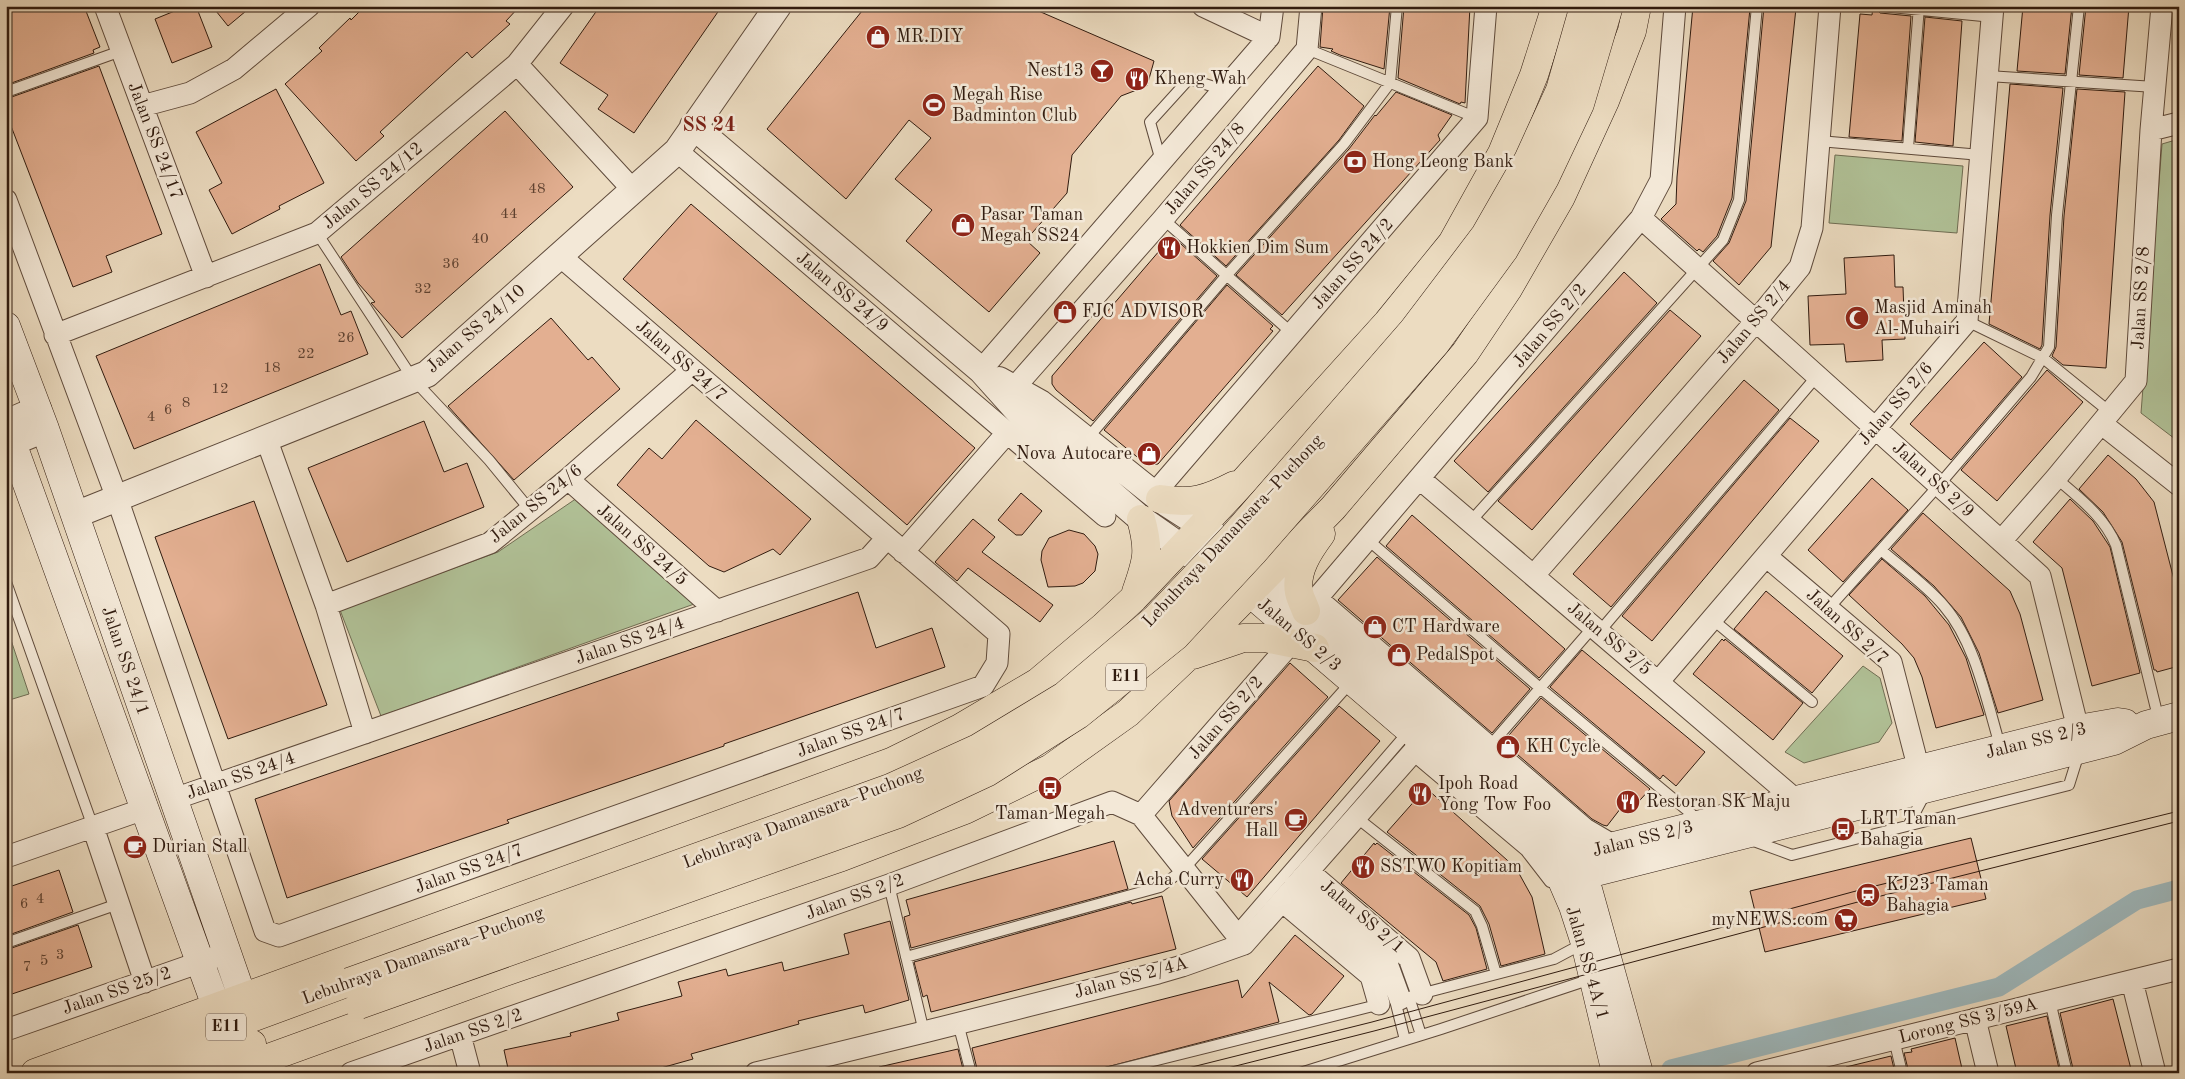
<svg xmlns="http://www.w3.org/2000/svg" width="2185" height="1079" viewBox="0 0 2185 1079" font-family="'Old Standard TT',serif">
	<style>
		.green { fill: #b1c298; stroke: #706e54 }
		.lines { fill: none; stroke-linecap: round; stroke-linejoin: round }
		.canal { stroke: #9eb9be; stroke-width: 19 }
		.building { fill: #e3af91; stroke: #301b0f }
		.service-casing { stroke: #5f4b3c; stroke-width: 12 }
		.minor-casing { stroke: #5f4b3c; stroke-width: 23 }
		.tertiary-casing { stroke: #5f4b3c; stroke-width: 28 }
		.secondary-casing { stroke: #301b0f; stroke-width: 29 }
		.motorway-casing { stroke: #301b0f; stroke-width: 29 }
		.service { stroke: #f3e8d7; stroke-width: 10 }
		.minor { stroke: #f3e8d7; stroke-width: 21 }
		.tertiary { stroke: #f3e8d7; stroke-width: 26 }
		.secondary { stroke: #f3e8d7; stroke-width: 28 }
		.motorway { stroke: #ecdcc1; stroke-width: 28 }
		.tram { stroke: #301b0f; stroke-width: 1 }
		.motorway-bridge-casing { stroke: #301b0f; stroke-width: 29; stroke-linecap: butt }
		.motorway-bridge { stroke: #ecdcc1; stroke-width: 28 }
		.labels { text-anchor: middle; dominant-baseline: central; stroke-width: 5; stroke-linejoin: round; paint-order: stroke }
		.number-label { font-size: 15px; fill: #5d4030 }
		.shield { fill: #f3e8d7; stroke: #6a584b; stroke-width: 1 }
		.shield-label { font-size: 16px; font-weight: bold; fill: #301b0f }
		.poi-label { font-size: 18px; fill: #301b0f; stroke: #f3e8d7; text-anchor: start }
		.street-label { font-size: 18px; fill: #301b0f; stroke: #f3e8d7 }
		.quarter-label { font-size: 20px; font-weight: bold; fill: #7a1f14; stroke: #f3e8d7 }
	</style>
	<rect width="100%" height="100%" fill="#ecdcc1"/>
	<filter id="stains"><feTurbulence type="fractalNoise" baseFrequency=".004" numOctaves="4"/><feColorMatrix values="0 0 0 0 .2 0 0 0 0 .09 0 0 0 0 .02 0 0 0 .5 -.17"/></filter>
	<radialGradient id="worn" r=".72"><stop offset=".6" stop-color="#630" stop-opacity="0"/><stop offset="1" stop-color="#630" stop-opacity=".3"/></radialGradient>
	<path class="green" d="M2179 139V442L2141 413 2162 144Z
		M1835 155 1963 166 1957 233 1829 223Z
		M577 498 697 603 381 716 340 610 498 552Z
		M6 625 29 694 6 701Z
		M1863 666 1880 678 1892 723 1879 742 1804 763 1785 752Z"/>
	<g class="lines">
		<path class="canal" d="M1671 1069 1999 987 2137 900 2179 889"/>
	</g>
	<path class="building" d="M6 6H84L100 47 93 50 94 53 6 85Z
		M187 6H196L212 47 172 63 155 19Z
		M212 6H252L228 26Z
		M365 6H520L506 21 510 24 472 58 467 52 380 132 384 136 356 161 285 84 322 51 319 48 350 18 351 20Z
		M600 6H722L634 133 598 109 608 95 560 63Z
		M866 6H1027L1154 61 1147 86 1121 96 1072 155 1067 193 1026 240 1040 253 989 312 906 241 932 210 895 179 931 138 909 120 846 199 767 129Z
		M1323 6H1390L1384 69 1340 55 1331 51 1333 49 1320 47Z
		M1404 6H1470L1465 103 1461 102 1460 104 1398 78Z
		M1693 6 1750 8 1732 198 1717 236 1703 252 1699 249 1697 251 1661 219 1676 204 1677 177Z
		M1764 6 1796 8 1771 247 1739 285 1713 261 1729 243 1746 201Z
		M1873 6 1880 13 1911 16 1902 141 1849 137 1860 14 1872 15Z
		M2023 6H2072L2065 74 2017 71Z
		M2086 6H2129L2123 78 2079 75Z
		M1925 17 1962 21 1953 146 1915 142Z
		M99 66 162 234 106 256 112 272 73 287 6 113V99Z
		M1318 66 1364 106 1339 140 1226 266 1180 225Z
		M2010 84 2063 88 2050 215 2042 345 2040 349 1989 324Z
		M276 89 324 183 279 206 280 209 232 234 209 190 222 183 196 132Z
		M2077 89 2125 92 2106 368 2063 365 2052 356 2056 347 2064 216Z
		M1396 92 1452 115 1438 135 1440 140 1282 315 1236 275 1349 149 1375 115 1376 116Z
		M505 111 573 187 402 338 371 303 375 302 358 283 341 257Z
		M691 204 975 448 907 525 623 279Z
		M1172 236 1217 276 1093 421 1056 390 1052 384V376Z
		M1894 255 1895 287H1903L1905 339 1882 340 1883 360 1846 362 1844 344 1810 345 1808 296 1846 294 1844 258Z
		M320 264 341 315 351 311 368 354 134 449 96 356Z
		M1624 272 1657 303 1488 492 1454 461Z
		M1227 285 1273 326 1270 329 1273 331 1158 464 1147 465 1104 430Z
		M1670 310 1701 336 1532 530 1498 501Z
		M551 318 588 360 592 357 620 389 514 480 448 406Z
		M1984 342 2022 377 1951 460 1910 424Z
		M2047 370 2083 402 1997 501 1961 470Z
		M1744 380 1779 410 1611 607 1573 574Z
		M1790 418 1819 441 1652 641 1622 616Z
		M696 420 811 519 780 555 773 549 724 572 709 566 617 485 649 448 662 459Z
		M424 421 444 472 467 463 484 507 347 562 308 468Z
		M2108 455 2136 479 2154 502 2179 599V666L2157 672 2156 670H2154L2122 542 2103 512 2079 489Z
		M1872 478 1908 510 1843 582 1808 550Z
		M1021 493 1042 511 1022 535H1016L998 520Z
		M2070 499 2093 521 2110 547 2140 673 2092 686 2062 568 2033 542Z
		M254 501 327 705 228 739 155 537Z
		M1923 513 2010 591 2020 614 2043 700 1998 713 1979 653 1961 617 1934 586 1891 549Z
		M1412 515 1565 649 1539 678 1386 546Z
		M973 519 995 537 982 552 1053 605 1040 622 968 568 957 581 935 562Z
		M1069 530 1084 534 1095 546 1098 554 1095 571 1083 583 1075 586 1048 587 1041 560 1042 551 1049 538Z
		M1377 557 1530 689 1492 733 1338 600Z
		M1882 559 1925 596 1949 625 1966 658 1984 715 1936 728 1922 677 1914 658 1902 644 1849 595Z
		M1766 591 1843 656 1812 693 1734 629Z
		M858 592 876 648 932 628 945 667 724 744V746L507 820 509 823 287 898 255 799Z
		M1722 639 1724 641 1725 639 1803 703 1773 740 1693 674Z
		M1582 650 1705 752 1676 786 1663 775 1660 779 1550 687Z
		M1290 663 1328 697 1193 848 1172 816 1169 801Z
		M1541 698 1650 789 1632 809 1624 804 1607 826 1603 825 1592 819 1503 742Z
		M1339 706 1380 741 1247 897 1202 859Z
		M1426 788 1516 868 1532 897 1545 954 1501 966 1489 924 1480 906 1387 832Z
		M1971 838 1986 899 1765 952 1750 891Z
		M1114 841 1128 889 911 948 904 917 910 915 906 900Z
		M1374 843 1375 845 1377 843 1469 915 1476 928 1487 969 1443 981 1436 962 1341 883Z
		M59 870 73 912 6 936V888Z
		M1162 896 1176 949 931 1012 927 995 923 997 914 962 1131 902 1132 904Z
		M890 921 909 1000 865 1013 863 1005 798 1021 799 1024 691 1054 693 1059 643 1073H509L504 1050 571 1036 570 1033 619 1020 617 1013 682 996 678 982 726 969 728 976 782 962 784 971 849 954 844 934Z
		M78 925 92 967 6 996V950Z
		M1295 935 1344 976 1312 1014 1309 1015 1269 982 1279 1022 1084 1073H978L972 1048 1238 980 1242 998Z
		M2113 999 2132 1073H2074L2060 1013Z
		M2047 1016 2060 1073H2017L2006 1026Z
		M1955 1038 1963 1073H1909L1904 1053 1912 1052 1911 1049Z
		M958 1049 964 1073H879V1067Z
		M1891 1056 1895 1073H1846V1067Z"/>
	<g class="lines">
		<g class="service-casing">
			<path id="service" d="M1881 6 1993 17
				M1307 49 1477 118
				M1988 76 2155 87
				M6 92 121 51
				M1819 141 1981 155
				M1908 148 1919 6
				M1161 161 1150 122 1189 79 1224 90
				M1163 219 1293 334
				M317 233 413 379 489 460 530 510
				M1967 321 2043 358 2111 413
				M1087 439 1226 276 1344 144 1390 83 1397 6
				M2056 478C2079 498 2104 516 2116 545L2159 721
				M1471 521 1723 240 1739 200 1757 6
				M1367 539 1540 688 1700 821
				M1881 550C1902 568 1926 585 1944 606 1976 643 1987 703 2001 749
				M6 582 93 827
				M1828 609 1939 485 2031 377 2049 347 2057 215 2079 6
				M1712 619 1812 702
				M1600 631 1817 376
				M1489 747 1594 626
				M1411 754 1526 851 1550 882
				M1356 817 1475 911 1482 926 1496 974
				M1909 824 1925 794
				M1751 840 1792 855 2069 785 2079 753
				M889 885 924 1032
				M1235 932 1409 731
				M6 943 118 904
				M906 957 1160 887 1184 869 1352 681
				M1409 997 1421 1035
				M1395 1000 1405 1040
				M1397 1000 1554 959 1584 943
				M2050 1001 2067 1073
				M958 1023 971 1073
				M1894 1039 1902 1073
				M1105 1073 1381 1004
				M1300 1073 1441 1029 1591 979"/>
		</g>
		<g class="minor-casing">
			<path id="minor" d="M105 6 206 277
				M1203 6 1269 37
				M517 64 633 190
				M142 106 190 93 234 69 309 6
				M2151 130 2179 123
				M677 151 1105 516
				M6 200 117 498 265 931 279 936 983 686 997 663 999 634 559 255
				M1641 218 2040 576 2078 729
				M55 335 317 233 517 64 563 6
				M981 370 1269 37 1273 6
				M1014 388 1163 219 1307 49 1311 6
				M2102 424 2179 485
				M266 438 326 605 365 733
				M568 479 717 611
				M1420 479 1796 800
				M1154 494 1477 118 1486 6
				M2001 541 2056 478 2136 381 2151 130 2162 6
				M903 552 1007 433
				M1766 556 1891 662 1919 770
				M1534 575 1756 321 1800 267 1812 228 1830 6
				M1316 598 1585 829 1614 846
				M326 605 490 543 568 479 692 370
				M1306 611 1641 218 1661 180 1675 6
				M1659 681 1967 321 1993 6
				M174 799 869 558 887 538
				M1141 815 1291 643
				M93 827 145 982
				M6 857 144 809
				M1308 871 1409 958 1422 994
				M1294 886 1388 966 1400 999
				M1282 901 1371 976 1379 1004
				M2132 981 2155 1073
				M1975 1019 1988 1073
				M6 1030 215 957
				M460 1035 470 1073
				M351 1073 889 885 1112 802 1141 815 1244 944
				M756 1073 924 1032 1158 973 1182 966 1244 944 1422 742
				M1757 1073 2179 969"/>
		</g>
		<g class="tertiary-casing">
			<path id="tertiary" d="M693 126 981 370 1025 419 1141 519 1181 547
				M999 380 1040 403 1160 499 1202 526
				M6 423 38 409
				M6 445 45 429
				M75 515 427 374 677 151 778 6"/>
		</g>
		<g class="secondary-casing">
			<path id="secondary" d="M6 326 45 429 242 996
				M6 426 216 1006
				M1202 526 1306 611 1569 843 1578 855 1584 875 1639 1073
				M1181 547 1249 592 1461 774 1537 841 1551 855 1572 869 1584 875
				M1551 855 1573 906 1585 943 1616 1073
				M1578 855 2078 729 2118 722 2125 723
				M1584 875 2114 741 2146 725 2179 716"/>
		</g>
		<g class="motorway-casing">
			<path id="motorway" d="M1160 499C1192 504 1206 500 1235 485
				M1136 592C1147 561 1150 551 1141 519
				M1306 611C1304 605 1300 598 1299 592 1295 571 1309 550 1321 534
				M1193 655 1243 638H1265L1315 648
				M35 1073 891 762 960 728 1038 682 1103 627 1134 598 1246 479 1387 323 1452 243 1502 153 1534 75 1556 6
				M103 1073 349 982
				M174 1073 252 1044
				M227 1073 516 968 842 857 965 810 1051 768 1128 713 1187 657 1333 508 1465 353 1508 289 1561 197 1605 101 1632 31 1637 6"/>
		</g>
		<use href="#service" class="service"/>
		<use href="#minor" class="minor"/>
		<use href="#tertiary" class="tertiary"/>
		<use href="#secondary" class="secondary"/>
		<use href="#motorway" class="motorway"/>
		<path class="tram" d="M1168 1073 1372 1022 1867 888 2179 811
			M1208 1073 1374 1031 1869 899 2179 821"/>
		<g class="motorway-bridge-casing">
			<path id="motorway-bridge" d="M349 982 890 788 978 748 1064 696 1156 618 1231 539 1413 330 1485 235 1528 160 1560 90 1584 6
				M359 1005 898 814 988 772 1078 715 1176 636 1253 553 1436 343 1504 250 1545 178 1580 104 1609 6"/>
		</g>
		<use href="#motorway-bridge" class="motorway-bridge"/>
	</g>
	<defs>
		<g id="shop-disc" transform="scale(1.25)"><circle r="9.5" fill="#8f2418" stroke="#f3e8d7"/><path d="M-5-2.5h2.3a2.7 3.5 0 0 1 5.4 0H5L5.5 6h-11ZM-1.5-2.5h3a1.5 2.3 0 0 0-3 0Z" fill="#fff"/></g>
		<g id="bar-disc" transform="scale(1.25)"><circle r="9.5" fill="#8f2418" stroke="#f3e8d7"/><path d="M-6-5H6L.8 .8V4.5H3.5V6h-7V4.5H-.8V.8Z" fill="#fff"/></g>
		<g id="restaurant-disc" transform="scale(1.25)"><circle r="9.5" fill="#8f2418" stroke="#f3e8d7"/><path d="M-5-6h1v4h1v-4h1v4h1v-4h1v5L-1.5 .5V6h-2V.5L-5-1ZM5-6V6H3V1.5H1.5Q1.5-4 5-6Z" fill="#fff"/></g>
		<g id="stadium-disc" transform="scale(1.25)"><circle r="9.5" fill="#8f2418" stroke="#f3e8d7"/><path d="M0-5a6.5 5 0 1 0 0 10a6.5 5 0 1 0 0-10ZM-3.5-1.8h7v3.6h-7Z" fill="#fff"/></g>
		<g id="bank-disc" transform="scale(1.25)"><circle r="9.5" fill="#8f2418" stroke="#f3e8d7"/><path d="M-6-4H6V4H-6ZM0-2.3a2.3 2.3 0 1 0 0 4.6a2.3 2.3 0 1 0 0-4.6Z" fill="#fff"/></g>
		<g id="mosque-disc" transform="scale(1.25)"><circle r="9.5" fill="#8f2418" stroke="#f3e8d7"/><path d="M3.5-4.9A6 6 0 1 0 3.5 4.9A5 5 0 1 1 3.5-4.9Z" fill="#fff"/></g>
		<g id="bus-disc" transform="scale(1.25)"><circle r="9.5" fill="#8f2418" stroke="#f3e8d7"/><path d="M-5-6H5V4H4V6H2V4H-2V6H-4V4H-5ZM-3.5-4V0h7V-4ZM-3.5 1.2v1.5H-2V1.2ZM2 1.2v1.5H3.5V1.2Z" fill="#fff"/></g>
		<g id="cafe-disc" transform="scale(1.25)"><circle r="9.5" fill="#8f2418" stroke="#f3e8d7"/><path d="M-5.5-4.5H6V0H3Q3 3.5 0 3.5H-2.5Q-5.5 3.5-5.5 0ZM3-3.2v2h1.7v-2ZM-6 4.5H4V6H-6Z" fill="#fff"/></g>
		<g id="station-disc" transform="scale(1.25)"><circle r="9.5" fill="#8f2418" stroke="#f3e8d7"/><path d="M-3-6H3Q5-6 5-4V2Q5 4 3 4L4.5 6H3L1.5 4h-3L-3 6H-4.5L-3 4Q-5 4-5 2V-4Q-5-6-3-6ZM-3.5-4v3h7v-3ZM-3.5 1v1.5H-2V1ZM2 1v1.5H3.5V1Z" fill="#fff"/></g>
		<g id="supermarket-disc" transform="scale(1.25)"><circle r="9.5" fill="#8f2418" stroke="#f3e8d7"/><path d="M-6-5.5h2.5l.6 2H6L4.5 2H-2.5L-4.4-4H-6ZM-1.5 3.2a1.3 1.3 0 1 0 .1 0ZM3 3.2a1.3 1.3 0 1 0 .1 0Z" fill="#fff"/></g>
	</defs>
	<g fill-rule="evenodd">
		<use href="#shop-disc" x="878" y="37"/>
		<use href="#bar-disc" x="1102" y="71"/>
		<use href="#restaurant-disc" x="1137" y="79"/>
		<use href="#stadium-disc" x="934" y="105"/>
		<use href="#bank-disc" x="1355" y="162"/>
		<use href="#shop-disc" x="963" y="225"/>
		<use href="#restaurant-disc" x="1169" y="248"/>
		<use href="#shop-disc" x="1065" y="312"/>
		<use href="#mosque-disc" x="1857" y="318"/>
		<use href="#shop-disc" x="1149" y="454"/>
		<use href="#shop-disc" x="1375" y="627"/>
		<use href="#shop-disc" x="1399" y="655"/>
		<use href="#shop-disc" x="1508" y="747"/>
		<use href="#bus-disc" x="1050" y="788"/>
		<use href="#restaurant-disc" x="1420" y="794"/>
		<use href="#restaurant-disc" x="1628" y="802"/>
		<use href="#cafe-disc" x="1296" y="820"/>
		<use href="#bus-disc" x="1843" y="829"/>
		<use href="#cafe-disc" x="135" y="847"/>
		<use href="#restaurant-disc" x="1363" y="867"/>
		<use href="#restaurant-disc" x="1242" y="880"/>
		<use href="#station-disc" x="1868" y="895"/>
		<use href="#supermarket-disc" x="1846" y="920"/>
	</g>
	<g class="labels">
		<g class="number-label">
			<text x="537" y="189">48</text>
			<text x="509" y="214">44</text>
			<text x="480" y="239">40</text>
			<text x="451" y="264">36</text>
			<text x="423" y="289">32</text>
			<text x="346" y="338">26</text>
			<text x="306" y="354">22</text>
			<text x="272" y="368">18</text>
			<text x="220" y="389">12</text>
			<text x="186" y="403">8</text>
			<text x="168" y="410">6</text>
			<text x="151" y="417">4</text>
			<text x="40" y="899">4</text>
			<text x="24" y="904">6</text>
			<text x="60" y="955">3</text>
			<text x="44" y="961">5</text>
			<text x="27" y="967">7</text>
		</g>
		<g class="shield">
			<rect x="1106" y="663.5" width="40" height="27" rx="4"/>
			<rect x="206" y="1013.5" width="40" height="27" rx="4"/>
		</g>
		<g class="shield-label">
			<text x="1126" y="677">E11</text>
			<text x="226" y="1027">E11</text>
		</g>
		<g class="poi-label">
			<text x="896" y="37">MR.DIY</text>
			<text x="1084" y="71" text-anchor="end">Nest13</text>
			<text x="1154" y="79">Kheng Wah</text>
			<text x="952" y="95">Megah Rise<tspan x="952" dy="21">Badminton Club</tspan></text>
			<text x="1372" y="162">Hong Leong Bank</text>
			<text x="980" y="215">Pasar Taman<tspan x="980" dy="21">Megah SS24</tspan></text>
			<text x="1186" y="248">Hokkien Dim Sum</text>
			<text x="1874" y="308">Masjid Aminah<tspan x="1874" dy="21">Al-Muhairi</tspan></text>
			<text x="1082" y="312">FJC ADVISOR</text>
			<text x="1132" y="454" text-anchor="end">Nova Autocare</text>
			<text x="1392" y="627">CT Hardware</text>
			<text x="1416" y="655">PedalSpot</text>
			<text x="1526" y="747">KH Cycle</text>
			<text x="1438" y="784">Ipoh Road<tspan x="1438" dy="21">Yong Tow Foo</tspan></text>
			<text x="1646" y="802">Restoran SK Maju</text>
			<text x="1278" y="810" text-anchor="end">Adventurers'<tspan x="1278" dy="21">Hall</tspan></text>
			<text x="1050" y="814" text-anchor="middle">Taman Megah</text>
			<text x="1860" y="819">LRT Taman<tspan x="1860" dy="21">Bahagia</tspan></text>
			<text x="152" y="847">Durian Stall</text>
			<text x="1380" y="867">SSTWO Kopitiam</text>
			<text x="1224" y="880" text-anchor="end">Acha Curry</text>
			<text x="1886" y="885">KJ23 Taman<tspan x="1886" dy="21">Bahagia</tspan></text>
			<text x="1828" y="920" text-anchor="end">myNEWS.com</text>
		</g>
		<g class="street-label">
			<text transform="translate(155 141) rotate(69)">Jalan SS 24/17</text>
			<text transform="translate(1205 169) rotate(-50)">Jalan SS 24/8</text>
			<text transform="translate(373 186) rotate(-40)">Jalan SS 24/12</text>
			<text transform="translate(1353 264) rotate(-49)">Jalan SS 24/2</text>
			<text transform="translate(842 292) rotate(40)">Jalan SS 24/9</text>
			<text transform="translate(2141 298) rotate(-87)">Jalan SS 2/8</text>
			<text transform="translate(1754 322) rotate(-50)">Jalan SS 2/4</text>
			<text transform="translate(1550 326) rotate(-50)">Jalan SS 2/2</text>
			<text transform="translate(476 329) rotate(-41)">Jalan SS 24/10</text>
			<text transform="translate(681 361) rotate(41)">Jalan SS 24/7</text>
			<text transform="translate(1896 404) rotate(-49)">Jalan SS 2/6</text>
			<text transform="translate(1933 480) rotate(42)">Jalan SS 2/9</text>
			<text transform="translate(536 504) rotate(-39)">Jalan SS 24/6</text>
			<text transform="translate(1233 531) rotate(-47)">Lebuhraya Damansara–Puchong</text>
			<text transform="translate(642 545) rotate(41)">Jalan SS 24/5</text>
			<text transform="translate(1847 627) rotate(42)">Jalan SS 2/7</text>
			<text transform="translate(1299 635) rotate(40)">Jalan SS 2/3</text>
			<text transform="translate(1609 639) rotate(40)">Jalan SS 2/5</text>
			<text transform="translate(630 641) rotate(-19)">Jalan SS 24/4</text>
			<text transform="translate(125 661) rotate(71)">Jalan SS 24/1</text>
			<text transform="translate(1226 718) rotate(-49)">Jalan SS 2/2</text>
			<text transform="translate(851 733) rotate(-20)">Jalan SS 24/7</text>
			<text transform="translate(2036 741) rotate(-14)">Jalan SS 2/3</text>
			<text transform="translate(241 776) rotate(-19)">Jalan SS 24/4</text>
			<text transform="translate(803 818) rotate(-21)">Lebuhraya Damansara–Puchong</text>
			<text transform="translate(1643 839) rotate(-14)">Jalan SS 2/3</text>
			<text transform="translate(469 869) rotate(-20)">Jalan SS 24/7</text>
			<text transform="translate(855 897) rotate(-20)">Jalan SS 2/2</text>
			<text transform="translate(1362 917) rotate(40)">Jalan SS 2/1</text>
			<text transform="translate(423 956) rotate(-20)">Lebuhraya Damansara–Puchong</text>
			<text transform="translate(1587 963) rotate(74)">Jalan SS 4A/1</text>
			<text transform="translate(1131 978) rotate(-15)">Jalan SS 2/4A</text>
			<text transform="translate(117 991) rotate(-19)">Jalan SS 25/2</text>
			<text transform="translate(1968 1021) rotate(-14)">Lorong SS 3/59A</text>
			<text transform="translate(473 1031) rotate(-19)">Jalan SS 2/2</text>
		</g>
		<g class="quarter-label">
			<text x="709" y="126">SS 24</text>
		</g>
	</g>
	<rect width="2185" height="1079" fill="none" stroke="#ecdcc1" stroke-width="25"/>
	<rect x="8" y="8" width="2170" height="1064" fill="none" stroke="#301b0f" stroke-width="2.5"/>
	<rect x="12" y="12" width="2160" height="1054" fill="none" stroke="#301b0f"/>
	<rect width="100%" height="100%" filter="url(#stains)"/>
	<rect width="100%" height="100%" fill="url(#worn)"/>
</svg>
